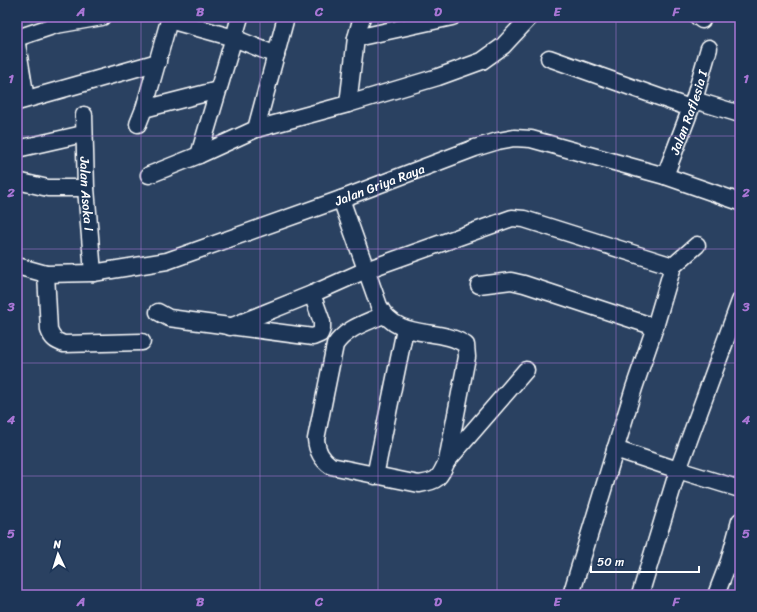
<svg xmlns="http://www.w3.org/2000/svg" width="757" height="612" viewBox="0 0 757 612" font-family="Sriracha,sans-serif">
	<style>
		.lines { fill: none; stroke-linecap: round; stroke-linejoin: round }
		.minor-casing { stroke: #fff; stroke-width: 19 }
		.minor { stroke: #1d3557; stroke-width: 16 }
		.grid { fill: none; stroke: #a976d5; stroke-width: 1; stroke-opacity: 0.55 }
		.labels { text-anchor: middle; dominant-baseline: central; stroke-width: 3; stroke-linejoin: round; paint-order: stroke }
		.street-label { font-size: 13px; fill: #fff; stroke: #1d3557 }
		.neatline { fill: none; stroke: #a976d5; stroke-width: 1.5 }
		.grid-label { font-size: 13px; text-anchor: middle; font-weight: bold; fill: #a976d5 }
	</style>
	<rect width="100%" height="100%" fill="#2a4161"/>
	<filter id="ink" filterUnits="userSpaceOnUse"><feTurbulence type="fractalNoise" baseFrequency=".025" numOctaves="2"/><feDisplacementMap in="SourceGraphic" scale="8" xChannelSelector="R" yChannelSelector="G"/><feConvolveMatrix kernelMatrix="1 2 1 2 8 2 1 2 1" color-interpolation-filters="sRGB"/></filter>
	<g filter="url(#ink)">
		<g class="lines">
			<g class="minor-casing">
				<g id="minor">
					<path d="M698 17 702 20"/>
					<path d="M169 20 234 38 276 55"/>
					<path d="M17 38 56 25 102 17"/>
					<path d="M356 38 452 17"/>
					<path d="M17 44 26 99"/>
					<path d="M549 58 690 108"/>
					<path d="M694 100 740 114"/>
					<path d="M17 102 158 62"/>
					<path d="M348 104 356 38 362 17"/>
					<path d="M144 109 170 17"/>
					<path id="s1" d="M84 115 86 188 93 273"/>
					<path d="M138 124 144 109 218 90"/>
					<path d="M256 129 286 17"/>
					<path d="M17 149 83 134"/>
					<path d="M199 155 240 17"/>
					<path d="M149 175 199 155 256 129 348 104 438 77 482 61 503 46 530 17"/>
					<path id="s2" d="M665 176 694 100 709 48"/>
					<path d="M17 181 48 188H86"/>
					<path d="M341 199 379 306C398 342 439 326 466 345L467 357 447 461C439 479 438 481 419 484L331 466C321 459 317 451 316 439L335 345C346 328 366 323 383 315"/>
					<path id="s3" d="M17 266 46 274 93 273 167 261 341 199 475 148 498 141 514 138 531 139 665 176 740 202"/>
					<path d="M46 274 49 330C52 339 56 341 64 344L142 342"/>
					<path d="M479 285 511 281 524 284 655 327"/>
					<path d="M158 312 169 318 313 337 320 334 322 329V322L312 294"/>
					<path d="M230 327 312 294 366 270 512 218 524 219 673 266"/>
					<path d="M615 449 678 470 740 489"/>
					<path d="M448 460 526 370"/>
					<path d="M375 476 405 329"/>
					<path d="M571 595 634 388 655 327 673 266 697 245"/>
					<path d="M640 595 678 470 740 301"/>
					<path d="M716 595 729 561 740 521"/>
				</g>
			</g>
			<use href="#minor" class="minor"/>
		</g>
	</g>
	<path class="grid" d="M141 17V595M260 17V595M378 17V595M497 17V595M616 17V595M17 136H740M17 249H740M17 363H740M17 476H740"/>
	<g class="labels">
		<g class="street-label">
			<text stroke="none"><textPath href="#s2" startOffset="68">Jalan Raflesia I</textPath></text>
			<text stroke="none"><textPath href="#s3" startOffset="378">Jalan Griya Raya</textPath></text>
			<text stroke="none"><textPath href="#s1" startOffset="79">Jalan Asoka I</textPath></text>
		</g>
	</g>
	<rect width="757" height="612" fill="none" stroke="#1d3557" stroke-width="44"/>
	<g transform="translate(58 554) rotate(356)" stroke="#1d3557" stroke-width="3" paint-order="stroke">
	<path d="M0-3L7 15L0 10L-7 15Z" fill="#ffffff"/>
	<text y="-6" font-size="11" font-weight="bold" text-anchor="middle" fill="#ffffff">N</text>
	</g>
	<path d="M591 566v6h108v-6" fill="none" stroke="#ffffff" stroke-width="2"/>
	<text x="597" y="566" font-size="12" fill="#ffffff" stroke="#1d3557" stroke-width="3" paint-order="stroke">50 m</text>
	<rect x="22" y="22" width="713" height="568" class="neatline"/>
	<g class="grid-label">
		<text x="81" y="16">A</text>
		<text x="200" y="16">B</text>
		<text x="319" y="16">C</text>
		<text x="438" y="16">D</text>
		<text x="557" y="16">E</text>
		<text x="676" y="16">F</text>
		<text x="11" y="83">1</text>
		<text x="746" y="83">1</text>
		<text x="11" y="197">2</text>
		<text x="746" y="197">2</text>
		<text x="11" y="311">3</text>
		<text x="746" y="311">3</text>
		<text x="11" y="424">4</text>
		<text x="746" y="424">4</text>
		<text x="11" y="538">5</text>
		<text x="746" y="538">5</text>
		<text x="81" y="606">A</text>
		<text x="200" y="606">B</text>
		<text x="319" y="606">C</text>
		<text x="438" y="606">D</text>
		<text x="557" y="606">E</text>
		<text x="676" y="606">F</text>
	</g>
</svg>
